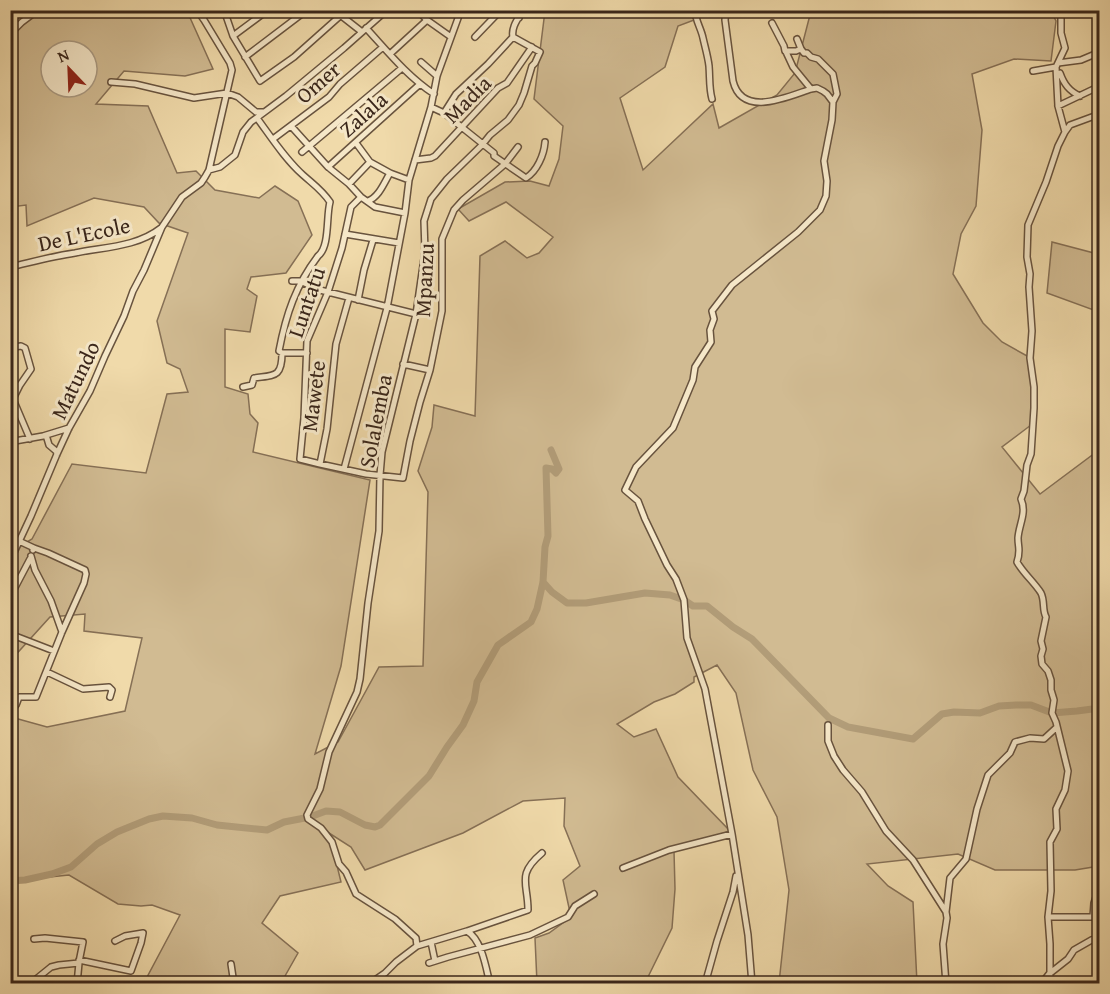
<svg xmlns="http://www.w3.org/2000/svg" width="1110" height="994" viewBox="0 0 1110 994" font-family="'Gentium Book Plus',serif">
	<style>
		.green { fill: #d1bb92; stroke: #867056; stroke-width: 1.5; fill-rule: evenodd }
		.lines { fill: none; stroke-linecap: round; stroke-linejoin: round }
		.river { stroke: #b29d79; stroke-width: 7 }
		.minor-casing { stroke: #68533e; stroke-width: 8 }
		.minor { stroke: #f5e7c8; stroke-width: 5 }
		.labels { text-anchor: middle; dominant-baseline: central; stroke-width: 6; stroke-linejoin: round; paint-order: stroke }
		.street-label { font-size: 22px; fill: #3a261a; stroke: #f5e7c8 }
	</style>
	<rect width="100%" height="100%" fill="#f0daaa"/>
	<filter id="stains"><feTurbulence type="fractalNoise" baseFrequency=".00333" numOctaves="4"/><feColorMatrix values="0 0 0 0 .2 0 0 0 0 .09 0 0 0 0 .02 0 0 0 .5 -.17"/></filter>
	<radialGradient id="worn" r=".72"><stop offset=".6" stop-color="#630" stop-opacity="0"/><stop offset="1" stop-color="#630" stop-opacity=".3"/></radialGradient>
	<path class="green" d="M10 11H187L213 69 185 76 124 71 96 104 148 106 177 173 196 171 215 190 259 198 275 186 298 201 312 235 286 273 251 277 247 289 257 296 250 332 225 329V387L248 394 250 414 258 423 253 452 370 480 341 666 315 754 338 742 379 667 423 666 428 492 418 471 432 427 434 405 475 416 480 256 505 241 527 258 539 253 553 237 506 202 469 221 458 209 505 182 530 181 549 186 559 159 563 126 534 99 545 11H691L694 20 678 26 665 67 620 98 643 170 713 104 719 128 777 95 795 73 811 11H1051L1056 21 1051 61 1014 59 972 74 982 130 976 206 961 234 953 274 983 323 1002 342 1029 357 1035 422 1002 447 1040 494 1099 450V866L1075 870H995L958 854 867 864 888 886 913 902 917 983H779L789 890 777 817 753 770 736 693 717 665 694 677V682L675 694 654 702 617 724 634 737 656 729 678 777 730 831 674 851 675 889 672 928 645 983H537L535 938 549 933 571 917 563 880 580 866 564 826 565 798 523 801 463 833 365 870 351 847 329 833 341 882 280 896 262 923 298 953 281 983H142L147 977 180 915 152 905 141 906 118 904 69 875 11 881V717L47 727 125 711 142 638 84 631 85 614 50 617 11 660V557L14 550 32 539 72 464 146 473 167 394 188 392 180 369 167 363 157 321 188 233 159 223 144 207 94 198 27 226 26 205 11 207ZM51 51H87V87H51Z
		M1099 237V312L1047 293 1052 242 1094 253Z"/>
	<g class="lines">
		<path class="river" d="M543 582 552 592 567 603H586L645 593 670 595 684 600 693 606H707L733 627 752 639 829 718 848 727 913 739 942 714 954 712 980 713 999 706 1016 705H1031L1052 713 1077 711 1100 708
			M10 881 25 880 52 874 71 867 97 844 117 832 149 819 163 816 192 818 217 825 267 830 284 822 310 817 326 811 340 812 365 825 375 827 380 825 429 776 447 747 463 725 474 701 477 682 498 645 531 622 537 609 543 582 545 547 548 536 546 468 552 469 556 473 559 469 551 450"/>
		<g class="minor-casing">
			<path id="minor" d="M224 10 233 36 260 81 294 57 340 16
				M334 10 362 32
				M417 10 427 20 451 37
				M509 10 519 18
				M695 10C695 20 701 28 703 38 705 47 708 57 709 66 710 78 709 88 712 99
				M726 10 725 20 733 81C742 118 787 97 811 89L817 88 823 91 827 94 833 102 832 120 824 161 827 181 826 196 820 210 798 232 732 285 712 311 714 319 710 330 711 342 695 367 693 380 673 428 636 467 625 490 638 501 645 519 667 565 676 579 684 600 687 638 705 689 732 834 748 935 752 984
				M772 23 784 46 785 51H796L801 49
				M366 28C388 52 407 76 434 94
				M10 34 22 22 38 10
				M233 36 268 10
				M475 37 501 10
				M797 39 801 49 804 53H807L811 57 818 59 833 74 837 94 833 102
				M786 52 793 67 811 89
				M390 54 427 20
				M245 57 307 10
				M421 62 437 76
				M1058 63 1081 60 1100 52
				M1033 71 1056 67
				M1060 73C1064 84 1069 91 1080 96
				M111 82 135 84 194 98 227 93 238 97 256 112H263
				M1058 106 1100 86
				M431 107 444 113 494 153V156L526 178C537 171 544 155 545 142
				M444 113 456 94 488 64 513 37
				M257 118C271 137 285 159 303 175 313 184 322 190 330 202 326 216 330 247 318 256 296 285 286 314 279 351L282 353H307
				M291 126 328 167 349 184 361 197 375 207 405 213
				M1065 132 1070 125 1100 114
				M273 139 329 97 340 84 383 47
				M356 143 370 162 390 173 409 180
				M302 152 402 68
				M415 160 431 158 435 156 498 88 507 83 532 47
				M328 167 420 84
				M209 170 220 167 235 155 243 132 251 122 286 96 344 48 387 10
				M349 184 370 162
				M361 197 351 207 342 248 328 292 307 341 304 418 300 459 320 464 366 474 403 478 410 441 420 402 430 370 442 311V239L454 210 463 200 505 164 518 147
				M368 201C379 197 384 183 390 173
				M345 234 399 243
				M10 267C32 262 54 256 75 253 104 247 137 247 161 228
				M292 281H300L320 290 416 314
				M358 300 364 270 373 240
				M10 345 14 347 21 346 25 348 31 369 20 385 13 399 30 439
				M403 364 430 370
				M243 387 252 385 254 378C274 375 282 378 282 353
				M46 435 49 445 56 451 57 454
				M10 451 14 450 13 445 15 441 43 436 69 428
				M320 464 327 429 336 344 349 298
				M344 469 387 308 405 213 409 180 431 107 437 76 461 10
				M19 541 34 548 33 550
				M31 556 35 570 51 601 62 632
				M10 561 31 516 57 454 69 428 90 391 105 356 124 316 133 291 144 270 162 227 182 197 201 183 205 177 209 170 232 70 230 63 204 20 197 10
				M10 597 30 559
				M10 634 54 651
				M47 672 83 689 109 687 112 690 110 697
				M10 705H16L19 697H36L62 632 84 583 86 574 85 570 48 553 34 548
				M828 725V741L834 756 843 770 862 792 886 831 913 860 946 912 947 918 943 944 946 984
				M623 868 669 850 732 834
				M946 912 950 878 966 859 977 809 988 775 1010 753 1015 742 1030 738 1044 739 1057 727
				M1048 917H1093L1100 919
				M1093 917 1094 903 1100 885
				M467 931 528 910C528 883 516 875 542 853
				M34 939 45 938 83 942 79 962
				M431 942 435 961
				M417 946 416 938 395 919 356 894 346 872 339 864 332 842 321 828 308 819 307 815 320 789 329 752 357 692 360 679 368 603 379 531 380 475 382 452 416 314 425 252 424 221 431 199 447 179 482 145 490 135 508 120 519 105 524 93 532 66 535 63 540 52 513 37C511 27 518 19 523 10
				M79 960 131 971 141 943 143 933 125 936 115 941
				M429 963 448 957 530 935 568 917 575 906 594 894
				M231 964 234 984
				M30 984 51 967 59 965 79 963 77 984
				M369 984 385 973 396 962 417 946 467 931C482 940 486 968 490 984
				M705 984 717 941 733 892 736 876
				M736 984V983
				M1041 984 1049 974 1068 959 1074 950 1095 938 1100 928
				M1050 984V944L1048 917 1051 891 1050 842 1057 829 1056 809 1065 790 1068 771 1056 722 1052 713 1054 700 1051 690V680L1048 671 1042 664 1041 656 1043 649 1041 641 1046 617C1042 610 1045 601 1041 593 1034 582 1023 573 1017 562 1021 550 1018 548 1018 538 1019 524 1027 513 1021 499L1024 491 1027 465 1031 454 1034 408V387L1030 358 1032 331 1029 287 1030 274 1027 257 1028 225 1046 182 1058 146 1065 132 1058 106 1056 67 1065 48 1061 33V10"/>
		</g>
		<use href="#minor" class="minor"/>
	</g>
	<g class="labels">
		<g class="street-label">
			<text transform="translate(318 82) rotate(-41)">Omer</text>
			<text transform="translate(467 99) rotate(-45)">Madia</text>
			<text transform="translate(363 114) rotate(-42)">Zalala</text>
			<text transform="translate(84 234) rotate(-12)">De L'Ecole</text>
			<text transform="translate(424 280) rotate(-87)">Mpanzu</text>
			<text transform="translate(306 302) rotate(-71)">Luntatu</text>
			<text transform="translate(75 380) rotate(-64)">Matundo</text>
			<text transform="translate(313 396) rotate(-83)">Mawete</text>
			<text transform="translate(375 421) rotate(-79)">Solalemba</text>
		</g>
	</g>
	<rect width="1110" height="994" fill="none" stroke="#f0daaa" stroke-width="36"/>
	<rect x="12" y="12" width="1086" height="970" fill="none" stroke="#3a261a" stroke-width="3"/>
	<rect x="18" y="18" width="1074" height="958" fill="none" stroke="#3a261a" stroke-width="1.5"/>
	<g transform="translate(69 69) rotate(337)"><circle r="28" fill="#f5e7c8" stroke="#aa9a82" stroke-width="1.5"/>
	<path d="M0-4.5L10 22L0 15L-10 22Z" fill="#8f2418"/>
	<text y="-9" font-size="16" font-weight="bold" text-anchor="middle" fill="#3a261a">N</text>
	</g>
	<rect width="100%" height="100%" filter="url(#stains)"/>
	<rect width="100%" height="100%" fill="url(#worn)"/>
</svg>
